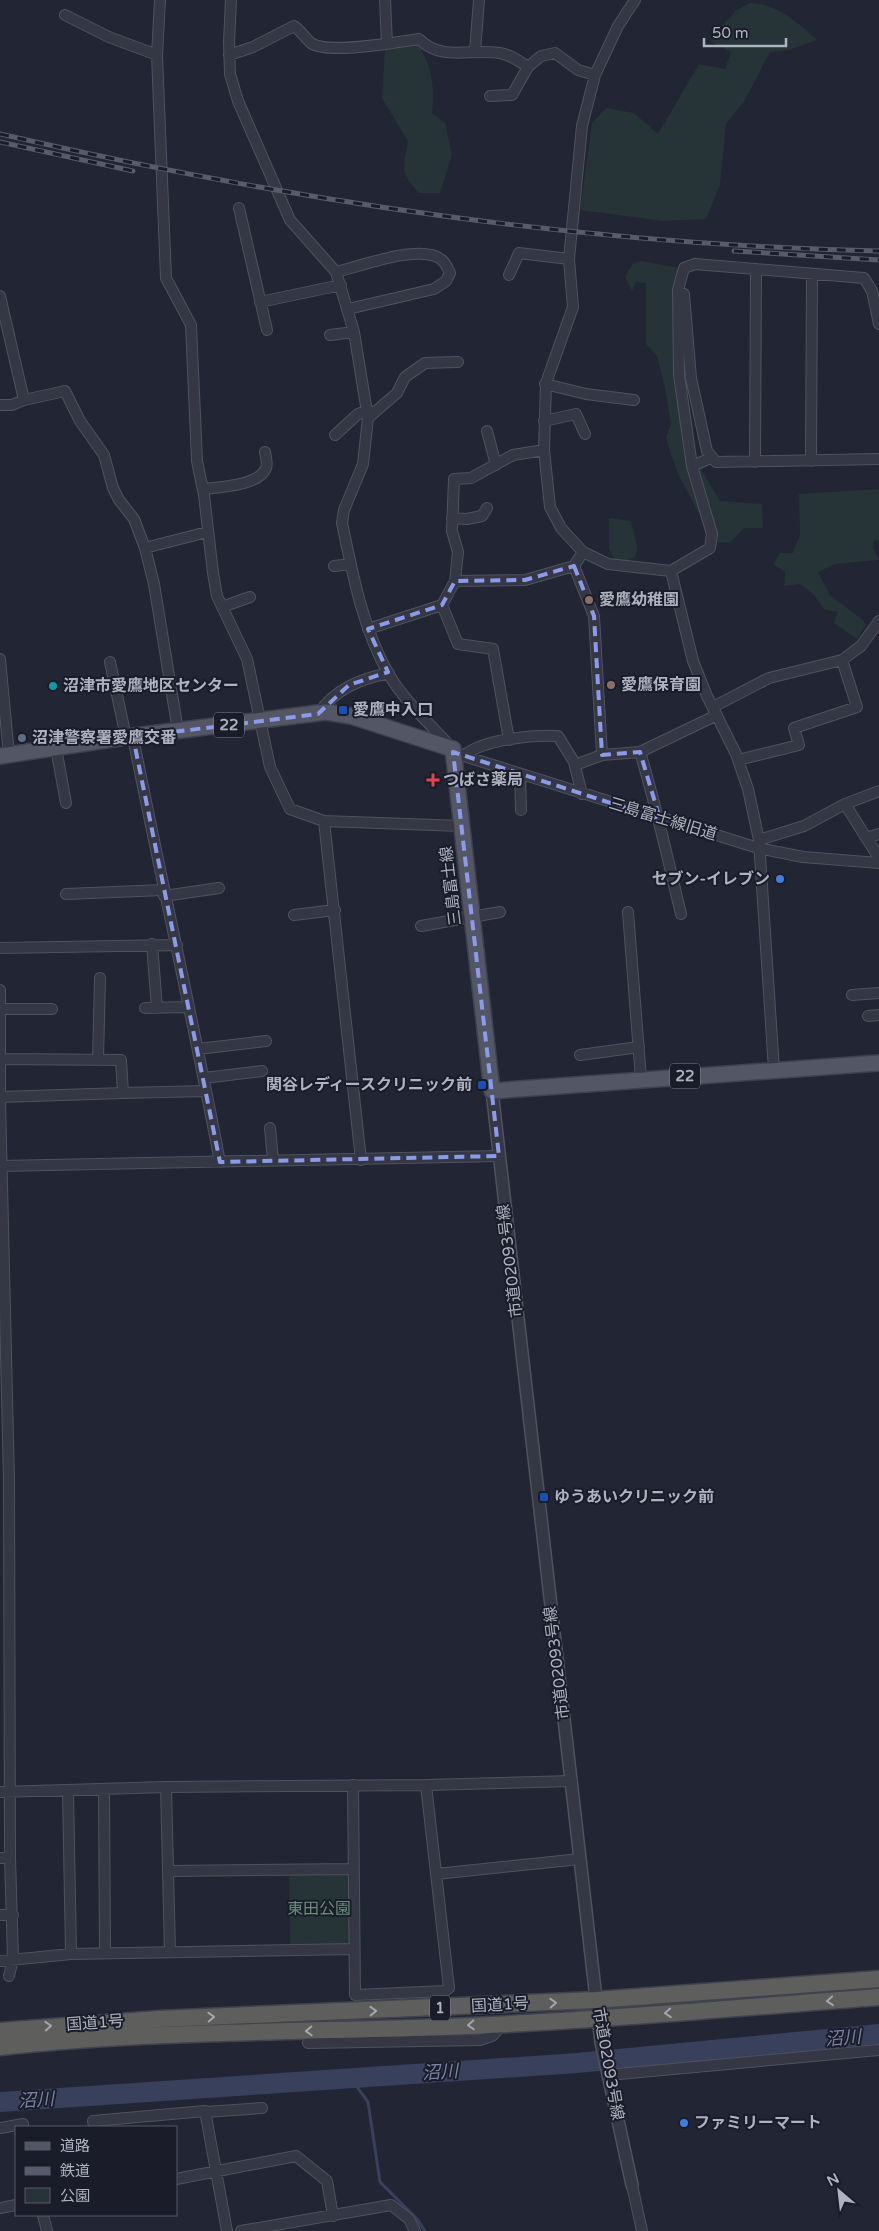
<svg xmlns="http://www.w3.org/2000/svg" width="879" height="2231" viewBox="0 0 879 2231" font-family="'Varela Round','Noto Sans JP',sans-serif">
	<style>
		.green { fill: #263337 }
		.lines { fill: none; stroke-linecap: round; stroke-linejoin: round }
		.stream { stroke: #39405b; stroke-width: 3 }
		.river { stroke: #39405b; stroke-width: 20 }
		.minor-casing { stroke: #4f525f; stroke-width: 12 }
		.tertiary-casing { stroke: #4f525f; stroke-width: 14 }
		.primary-casing { stroke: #3e414e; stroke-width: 18 }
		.trunk-casing { stroke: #3f424f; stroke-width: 19 }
		.minor { stroke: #353844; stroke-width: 10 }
		.tertiary { stroke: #353844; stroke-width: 11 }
		.primary { stroke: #535664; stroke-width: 15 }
		.trunk { stroke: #5e5e5c; stroke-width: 16 }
		.rail-casing { stroke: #575b6b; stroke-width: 5 }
		.rail { stroke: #1a1d29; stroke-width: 3; stroke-dasharray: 9; stroke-linecap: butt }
		.oneway { stroke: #a3a5b2 }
		.marked { fill: none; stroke: #8b9bea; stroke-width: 4; stroke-dasharray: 10 6; stroke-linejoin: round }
		.education-dot { fill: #8d6e63; stroke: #1a1d29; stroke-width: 2 }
		.culture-dot { fill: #0f9aa8; stroke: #1a1d29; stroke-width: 2 }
		.transit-dot { fill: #1a4fb4; stroke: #1a1d29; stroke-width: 2 }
		.service-dot { fill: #5c6f8a; stroke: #1a1d29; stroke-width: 2 }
		.health-dot { fill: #e0444e; stroke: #1a1d29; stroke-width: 2 }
		.shop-dot { fill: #3f7fe0; stroke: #1a1d29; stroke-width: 2 }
		.labels { text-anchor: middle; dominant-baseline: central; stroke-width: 4; stroke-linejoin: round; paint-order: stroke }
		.shield { fill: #1a1d29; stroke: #828593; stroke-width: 1 }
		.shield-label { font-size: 15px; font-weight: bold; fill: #afb2c1 }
		.poi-label { font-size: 16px; font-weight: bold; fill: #afb2c1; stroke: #1a1d29; text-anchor: start }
		.street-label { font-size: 16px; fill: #afb2c1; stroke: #1a1d29 }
		.park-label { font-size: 16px; fill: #6a8e7a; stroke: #1a1d29 }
		.water-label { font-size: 18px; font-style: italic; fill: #7b84a6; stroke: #1a1d29 }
	</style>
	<rect width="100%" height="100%" fill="#222533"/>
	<path class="green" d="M750 3C778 4 797 22 817 40L789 50 770 52 745 100 726 124 720 185 706 219 663 221 580 210 592 123 606 108 634 113 658 134 699 64 725 69 731 52 710 41 735 11Z
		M418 45C432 64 435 89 432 113L445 123 452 155 440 193H419C399 171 403 168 408 141L382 98 385 48Z
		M642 261 680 268 686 444 720 501 762 504 763 528H744L730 543 714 542 679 476 671 455 666 437 671 424 665 388 657 356 646 344V283L636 282 632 291 625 277 633 263Z
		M879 489V540L874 541 873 548 879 560 835 564 818 572 830 595 863 620 866 625 857 639 834 623 838 612 825 610 813 594 800 584 784 586 785 572 773 564 780 553H793L800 535 799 494Z
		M609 518 631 521 637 546 636 556 625 562 615 559 609 549Z
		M344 1872 349 1878 350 1940 345 1944 290 1945 289 1873Z"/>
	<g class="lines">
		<path class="stream" d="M350 2077 368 2102 380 2182 417 2219 425 2231"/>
		<path class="river" d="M0 2102 577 2063 879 2034"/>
		<g class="minor-casing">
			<path id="minor" d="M160 0 157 55 166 278 191 325 197 461 204 495 213 573 217 596 247 659 270 767 290 809 324 821
				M231 0 229 42 230 74 238 101 290 220 336 272 354 332 368 418 363 464 344 510 342 523C353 575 362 626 388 673 404 701 431 725 453 749L464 756 758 848 803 857 879 863
				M385 0 387 43
				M635 0 618 26 595 75 582 126 569 259 573 307 546 383 544 450 550 507 561 528 583 552 608 564 671 571 693 661 707 696 736 754 748 789 759 840 774 1070
				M65 15 109 37 157 55
				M475 51 479 0
				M229 55 253 47 294 26C301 31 305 38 311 43 328 55 397 42 419 39 442 62 470 48 500 53 511 55 519 61 528 67L541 56 555 53 578 70 595 75
				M490 96 512 95 528 67
				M239 208 267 330
				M336 272C362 266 410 247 435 256 443 258 447 266 450 273L446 281 434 289 348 309
				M509 275 519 253 569 259
				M684 294 691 378 707 451 716 462 879 459
				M0 296 24 400
				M260 302 341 285
				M330 335 354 332
				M545 384 586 394 634 400
				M0 405H12L24 400 65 391 80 421 104 455 113 488 119 500 134 519 145 548 154 584 178 731
				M368 418 397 393 405 377 425 363 458 362
				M544 421 576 414 585 434
				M487 431 496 465
				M335 435 358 414 368 410
				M811 461 812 275
				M755 462 756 269
				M692 466 711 458
				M203 489C219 487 259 486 266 468 268 464 266 458 265 452
				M452 518 467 519 482 516 487 508
				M145 548 207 532
				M583 552 574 566 594 616 602 755 640 752C656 805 668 860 681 914
				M334 566 351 564
				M671 571 710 548 712 534 692 466 679 375 678 290 684 268 695 264 864 278 872 291 879 324
				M455 581 525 580 574 566
				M442 605 458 644 493 649 509 740
				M222 607 250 597
				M368 629 442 605 455 581 458 552 452 531 454 479 471 478 513 455 544 450
				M0 659 9 755
				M110 662 126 737
				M713 707 769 678 842 660 861 646 879 621
				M318 714C335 689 360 679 389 673
				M133 737C161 879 193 1019 220 1162
				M56 748 66 803
				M640 752 717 715
				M464 756C482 739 534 735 558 736L574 762 582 794
				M738 760 799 745 794 728 857 707 842 660
				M575 765 602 755
				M520 774 521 810
				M845 804 879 858
				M866 838 879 834
				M759 840 804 826 845 804 879 791
				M66 894 163 890
				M164 896 219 888
				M628 912 641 1079
				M294 915 335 910
				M421 926 500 912
				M152 944 157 1008
				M0 948 177 945
				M0 990V1095
				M852 995 879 993
				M145 1008 189 1007
				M0 1009H52
				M868 1016 879 1015
				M198 1049 266 1041
				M580 1055 639 1047
				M98 1059 100 978
				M204 1078 262 1071
				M123 1093 206 1091
				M0 1097 123 1093 121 1060 1 1059
				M0 1099 9 1481 10 1857 13 1959 9 1976
				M270 1128 273 1160
				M361 1160 324 821 461 826
				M0 1166 499 1156
				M353 1785 355 1995 445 1991 449 1988 426 1785
				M166 1787 170 1952
				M104 1789 105 1953
				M68 1790 71 1954
				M0 1792 166 1787 426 1785 572 1781
				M0 1858 10 1857
				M168 1871 354 1869
				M436 1874 580 1859
				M0 1915H13
				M0 1961 71 1954 354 1949
				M308 2043 480 2040 492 2036 503 2024
				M608 2075 879 2050
				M206 2112 262 2108
				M94 2127 93 2121 205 2111 227 2231
				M0 2128 23 2124V2127
				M176 2179 296 2156 327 2181 333 2216
				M632 2185 642 2231
				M0 2208 16 2205
				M43 2215 47 2231
				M241 2231 391 2205 409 2219 415 2231"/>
		</g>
		<g class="tertiary-casing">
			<path id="tertiary" d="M492 1091 601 2042 632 2185"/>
		</g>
		<g class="primary-casing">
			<path id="primary" d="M0 756 126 737 326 712 351 716 453 749 492 1091 879 1063"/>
		</g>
		<g class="trunk-casing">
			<path id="trunk" d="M0 2031 159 2019 596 2000 879 1979
				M0 2047C148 2031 298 2032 446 2027 591 2021 735 2008 879 1997"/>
		</g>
		<use href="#minor" class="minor"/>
		<use href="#tertiary" class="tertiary"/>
		<use href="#primary" class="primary"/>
		<use href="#trunk" class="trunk"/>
		<g class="rail-casing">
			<path id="rail" d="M0 134C286 200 585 245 879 251
				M0 142 133 171
				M734 251 879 260"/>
		</g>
		<use href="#rail" class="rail"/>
	</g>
	<defs><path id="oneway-chevron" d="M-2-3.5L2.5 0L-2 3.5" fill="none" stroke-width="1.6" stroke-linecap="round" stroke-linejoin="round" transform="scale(1.25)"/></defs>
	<g class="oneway">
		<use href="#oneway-chevron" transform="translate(830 2001) rotate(175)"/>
		<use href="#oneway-chevron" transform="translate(553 2003) rotate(-3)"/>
		<use href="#oneway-chevron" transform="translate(373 2011) rotate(-2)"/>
		<use href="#oneway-chevron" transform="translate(668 2013) rotate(176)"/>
		<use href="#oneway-chevron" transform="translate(211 2017) rotate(-2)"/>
		<use href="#oneway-chevron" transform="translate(471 2025) rotate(177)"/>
		<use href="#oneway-chevron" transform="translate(48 2026) rotate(-4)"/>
		<use href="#oneway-chevron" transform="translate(309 2031) rotate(178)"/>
	</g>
	<path class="marked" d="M574 566 594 616 602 755 640 752 660 819 453 752 499 1156 220 1162 133 737 318 714 349 685 388 672 368 629 442 605 455 581 525 580Z"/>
	<g class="education-dot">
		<circle cx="589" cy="600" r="5"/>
		<circle cx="611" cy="685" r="5"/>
	</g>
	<circle class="culture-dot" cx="53" cy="686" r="5"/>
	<g class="transit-dot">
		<rect x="338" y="705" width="10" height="10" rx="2.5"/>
		<rect x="477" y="1080" width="10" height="10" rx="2.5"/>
		<rect x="539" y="1492" width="10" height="10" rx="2.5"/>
	</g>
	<circle class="service-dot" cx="22" cy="738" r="5"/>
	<path class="health-dot" d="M430.5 772.5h5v5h5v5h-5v5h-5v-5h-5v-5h5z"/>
	<g class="shop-dot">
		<circle cx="780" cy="879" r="5"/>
		<circle cx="684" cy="2123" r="5"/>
	</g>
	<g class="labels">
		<g class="shield">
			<rect x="214" y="712.5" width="30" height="25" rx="4"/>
			<rect x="670" y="1063.5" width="30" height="25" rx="4"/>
			<rect x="430" y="1995.5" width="20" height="25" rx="4"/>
		</g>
		<g class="shield-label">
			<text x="229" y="725">22</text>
			<text x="685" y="1076">22</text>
			<text x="440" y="2008">1</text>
		</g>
		<g class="poi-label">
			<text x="599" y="600">愛鷹幼稚園</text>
			<text x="621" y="685">愛鷹保育園</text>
			<text x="63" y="686">沼津市愛鷹地区センター</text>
			<text x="353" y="710">愛鷹中入口</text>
			<text x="32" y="738">沼津警察署愛鷹交番</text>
			<text x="443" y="780">つばさ薬局</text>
			<text x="770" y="879" text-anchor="end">セブン-イレブン</text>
			<text x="472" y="1085" text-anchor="end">関谷レディースクリニック前</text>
			<text x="554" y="1497">ゆうあいクリニック前</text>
			<text x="694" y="2123">ファミリーマート</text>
		</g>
		<g class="street-label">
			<text transform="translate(663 819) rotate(17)">三島富士線旧道</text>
			<text transform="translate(451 886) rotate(-97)">三島富士線</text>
			<text transform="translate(510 1261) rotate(-97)">市道02093号線</text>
			<text transform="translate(557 1663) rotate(-97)">市道02093号線</text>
			<text transform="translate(500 2005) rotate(-3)">国道1号</text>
			<text transform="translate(95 2023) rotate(-4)">国道1号</text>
			<text transform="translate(608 2064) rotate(80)">市道02093号線</text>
		</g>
		<g class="park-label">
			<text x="319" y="1909">東田公園</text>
		</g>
		<g class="water-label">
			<text transform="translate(843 2038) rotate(-5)">沼川</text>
			<text transform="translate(440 2072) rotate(-4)">沼川</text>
			<text transform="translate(36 2100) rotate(-4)">沼川</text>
		</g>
	</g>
	<rect x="15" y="2126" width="162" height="90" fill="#1a1d29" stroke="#565966"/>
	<rect x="25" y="2142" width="25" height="8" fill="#535664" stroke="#565966"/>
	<text x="60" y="2151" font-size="15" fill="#afb2c1">道路</text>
	<rect x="25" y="2167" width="25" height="8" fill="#575b6b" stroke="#565966"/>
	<text x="60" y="2176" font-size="15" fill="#afb2c1">鉄道</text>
	<rect x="25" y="2188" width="25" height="15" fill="#263337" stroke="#565966"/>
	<text x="60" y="2201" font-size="15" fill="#afb2c1">公園</text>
	<g transform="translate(839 2191) rotate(332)" stroke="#1a1d29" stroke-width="4" paint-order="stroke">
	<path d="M0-4L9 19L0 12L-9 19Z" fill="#afb2c1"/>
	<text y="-8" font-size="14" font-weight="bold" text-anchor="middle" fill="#afb2c1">N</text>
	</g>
	<path d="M704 38v8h82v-8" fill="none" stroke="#afb2c1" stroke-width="2.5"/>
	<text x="712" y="38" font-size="15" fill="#afb2c1" stroke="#1a1d29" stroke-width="4" paint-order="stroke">50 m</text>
</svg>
